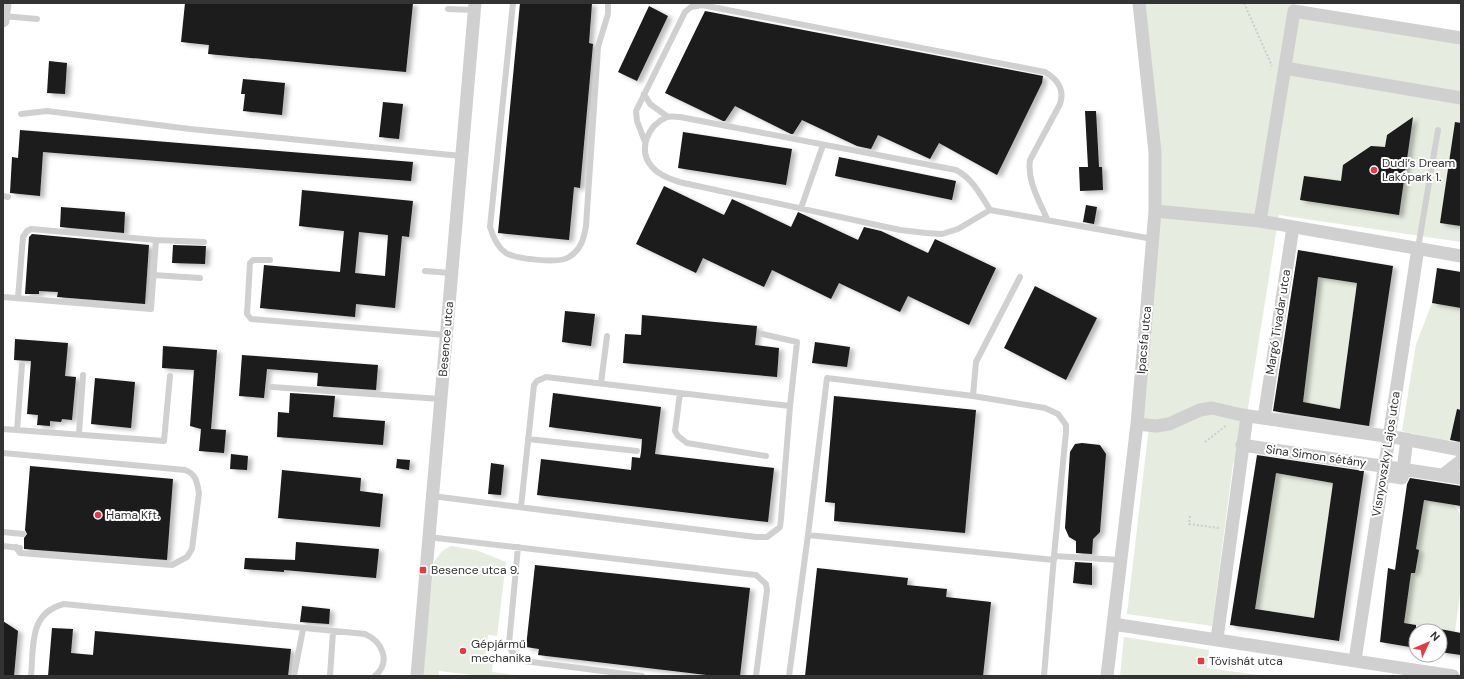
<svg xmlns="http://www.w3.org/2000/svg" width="1464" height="679" viewBox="0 0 1464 679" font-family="'DM Sans',sans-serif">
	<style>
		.green { fill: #e6ecdf }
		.building { fill: #1a1a1a; fill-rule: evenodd; filter: url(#shadow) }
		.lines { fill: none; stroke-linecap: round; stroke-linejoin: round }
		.path { stroke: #cdcdcd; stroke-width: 2; stroke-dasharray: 2 2; stroke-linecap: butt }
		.lane { stroke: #d0d0d0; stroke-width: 6 }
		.street { stroke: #d0d0d0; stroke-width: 13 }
		.poi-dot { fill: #e63946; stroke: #fff; stroke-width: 1.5 }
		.labels { text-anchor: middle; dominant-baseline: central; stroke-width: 4; stroke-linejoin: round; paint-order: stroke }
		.poi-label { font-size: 12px; fill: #333; stroke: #fff; text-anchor: start }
		.street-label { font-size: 12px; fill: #333; stroke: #fff }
	</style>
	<defs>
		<filter id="shadow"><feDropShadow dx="4.5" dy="2.5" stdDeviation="2" flood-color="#0004"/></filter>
	</defs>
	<rect width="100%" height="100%" fill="#fff"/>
	<path class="green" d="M1145 3H1295L1294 11 1461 38V242L1279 215 1242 445 1233 464 1212 626 1127 614 1149 426 1137 424 1153 239Z
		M1318 277 1357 283 1340 409 1303 402Z
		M1432 303 1461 308V417L1454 423 1449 442 1402 431 1416 344Z
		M1276 473 1333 483 1314 618 1255 609Z
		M1424 500 1454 505 1461 515V587L1455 632 1404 623 1411 573H1415L1419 550 1416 549Z
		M451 546 476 550 506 562 497 636 488 635 485 659 493 660 492 672 526 676H480L439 671V676H422L434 562 442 551Z
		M1124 637 1209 650 1207 668 1267 676H1120Z"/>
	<path class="building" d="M185 3H413L406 72 208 54 209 45 181 42Z
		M520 3H592L589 43 593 44 580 188 574 187 569 240 498 233Z
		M649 6 668 16 637 81 618 72Z
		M705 11 1043 76 1042 83 997 175 939 143 930 159 878 135 871 149 857 146 802 120 793 134H791L735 106 725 121H723L665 93Z
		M49 61 67 63 65 94 47 93Z
		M243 79 285 83 282 115 243 111 245 94H241Z
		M383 102 403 104 399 139 379 137Z
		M1085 111H1096L1099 167H1102L1103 190 1080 191 1079 167H1088Z
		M1413 117 1399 215 1300 200 1304 176 1341 181 1343 165 1371 146 1385 147 1387 135Z
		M1455 122 1461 123V226L1440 223Z
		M20 130 413 162 411 181 43 152 40 196 10 193 12 157 18 158Z
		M683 132 792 149 786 185 678 168Z
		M839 157 956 181 952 200 835 176Z
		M664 186 724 215 732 199 791 227 798 212 858 240 864 227 881 231 928 253 935 239 996 268 969 325 908 296 900 312 839 283 831 299 772 270 764 287 703 258 696 273 636 244Z
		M302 190 413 201 409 237 402 236 395 308 356 304 355 317 260 308 264 265 340 272 344 231 299 226ZM359 232 388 235 385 276 355 273Z
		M1086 205 1097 207 1094 224 1083 222Z
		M61 207 125 212 124 233 60 227Z
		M32 234 149 245 145 304 57 297 58 292 39 291V294H25L29 237Z
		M173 245 206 246 205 264 172 263Z
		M1298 250 1393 266 1369 426 1273 411ZM1318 277 1357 283 1340 409 1303 402Z
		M1437 268 1461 272V308L1432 303Z
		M1035 286 1097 318 1066 380 1004 348Z
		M565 311 595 314 591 346 562 342Z
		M642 315 757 326 755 345 779 348 777 377 623 363 625 334 641 335Z
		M15 339 68 343 65 376 76 377 72 420 62 419 61 422 50 421V426L37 425 38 415 27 414 31 361 14 360Z
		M815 342 850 347 847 367 812 363Z
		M163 346 217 350 211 429 226 430 224 453 199 451 201 429 190 426 194 370 162 368Z
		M242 355 378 365 376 390 317 386 318 373 267 369 264 398 239 396Z
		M95 378 135 382 131 428 91 424Z
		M290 393 335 396 333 417 385 421 383 445 277 437 278 412 289 413Z
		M553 393 661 407 655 454 774 468 768 522 537 495 541 459 631 470 632 457 640 458 641 452 642 439 549 427Z
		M834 396 976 410 965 533 834 521 835 503 825 502Z
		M1457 409 1461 410V442L1450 440Z
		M1082 443 1100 445 1106 454 1100 532 1093 539 1092 554 1076 553V541L1069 537 1065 528 1070 452 1075 444Z
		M231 454 248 456 247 470 230 469Z
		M1257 455 1364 471 1339 641 1230 625ZM1276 473 1333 483 1314 618 1255 609Z
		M397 459 410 460 409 470 396 468Z
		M491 463 504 465 501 495 488 494Z
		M30 466 173 479 167 560 24 549V538L27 534 25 530Z
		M282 470 361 478 360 491 383 494 380 527 278 518Z
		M1410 478 1461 486V506L1424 500 1416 549 1419 550 1415 573H1411L1404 623 1416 625V648L1380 642 1388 568 1395 570 1407 484Z
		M296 542 379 549 376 578 284 570V572L244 569 245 558 295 560Z
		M1075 562 1092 563V585L1073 583Z
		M535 565 750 588 740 676H715L538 655 539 649 526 647Z
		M817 568 908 578 907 585 947 589 946 597 991 602 983 676H805Z
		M302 606 330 609 329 624 300 622Z
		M3 621 18 631 14 676H3Z
		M52 628 73 629 71 653 93 655 95 631 291 649 288 676H48Z
		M1440 629 1461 633V655L1440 652Z"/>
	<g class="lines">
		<path class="path" d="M1244 3 1272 66
			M1205 442 1227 425
			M1190 516 1189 524 1219 528"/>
		<path class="lane" d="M513 3 490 227C493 237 497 247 506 253 516 259 560 264 569 257 581 250 584 238 586 226L598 47 608 14V3
			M448 9 474 10
			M3 16 37 19
			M644 94 650 104 668 117
			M21 114 47 111 190 129 461 156
			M645 142 637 121 636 111 685 12 691 7 702 5 1045 72C1057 79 1065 89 1060 104L1030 160C1027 181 1039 200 1047 219
			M3 196 8 197
			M801 208 823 145
			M990 210C981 195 972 178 956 170L680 117C676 117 671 116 667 117 648 125 637 150 652 167 659 175 669 178 679 182L900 230 926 233 942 234 958 229 990 210 1153 239
			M156 240 204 242
			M1418 248 1438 130
			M270 260H253L250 263 247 314 251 319 446 335
			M425 271 451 273
			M153 275 200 278
			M3 297 151 309 156 240 31 229 27 231 23 237 18 298
			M762 334 797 342 790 406
			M601 383 607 336
			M272 387 440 399
			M680 393 675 431 678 436 687 443 766 456
			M973 396 976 362 1020 277
			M3 429 164 441 170 376
			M17 430 22 365
			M79 434 83 375
			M528 439 637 451
			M3 453 185 470C196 474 197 482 199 493L192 549 187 557 172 565 20 553 16 547
			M432 496 756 537H767L780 527 781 519 790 406 546 377 537 381 534 385 521 507
			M3 532 23 534
			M808 535 827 378 973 396 1045 408 1058 414 1066 425V432L1054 556
			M428 537 756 575 766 584 767 590 756 676
			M3 546 20 548
			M518 547 509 644C511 653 516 657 524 661L642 676
			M31 676C34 647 28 613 64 604L365 634C383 642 391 662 375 676
			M294 676 303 629
			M330 676 333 632
			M789 676 808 535 1054 560
			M1044 676 1054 556 1120 560"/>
		<path class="street" d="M3 21 5 3
			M1285 68 1461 98
			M1155 211 1260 221 1461 256
			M1260 221 1294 11 1461 38
			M1264 418 1293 227
			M1137 424 1156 426 1169 424 1200 410 1212 408 1242 415 1399 438 1461 450
			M1242 445 1461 478
			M1383 475 1402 478 1407 439
			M1443 475 1461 461
			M1113 624 1453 676
			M1217 639 1247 416
			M1355 660 1418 248
			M417 676 475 3
			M1107 676 1137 424 1155 211V152L1139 3"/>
	</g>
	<g class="poi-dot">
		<circle cx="1374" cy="170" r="4"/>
		<circle cx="98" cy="515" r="4"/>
		<rect x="419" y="566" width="8" height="8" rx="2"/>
		<circle cx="463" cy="651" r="4"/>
		<rect x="1197" y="657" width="8" height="8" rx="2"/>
	</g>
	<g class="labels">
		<g class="poi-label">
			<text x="1382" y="163">Dudi’s Dream<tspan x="1382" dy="14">Lakópark 1.</tspan></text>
			<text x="106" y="515">Hama Kft.</text>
			<text x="431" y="570">Besence utca 9.</text>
			<text x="471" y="644">Gépjármű<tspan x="471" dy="14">mechanika</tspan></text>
			<text x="1209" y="661">Tövishát utca</text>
		</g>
		<g class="street-label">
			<text transform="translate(1278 322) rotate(-81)">Margó Tivadar utca</text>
			<text transform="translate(446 339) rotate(-85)">Besence utca</text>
			<text transform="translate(1144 340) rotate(-85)">Ipacsfa utca</text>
			<text transform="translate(1386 454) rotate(-81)">Visnyovszky Lajos utca</text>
			<text transform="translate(1316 456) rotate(8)">Sina Simon sétány</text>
		</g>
	</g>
	<rect width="1464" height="679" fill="none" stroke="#333333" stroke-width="8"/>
	<g transform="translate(1428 643) rotate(46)"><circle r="19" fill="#ffffff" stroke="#adadad"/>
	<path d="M0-3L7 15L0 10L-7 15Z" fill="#e63946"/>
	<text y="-6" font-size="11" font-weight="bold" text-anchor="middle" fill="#333333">N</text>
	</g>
</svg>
